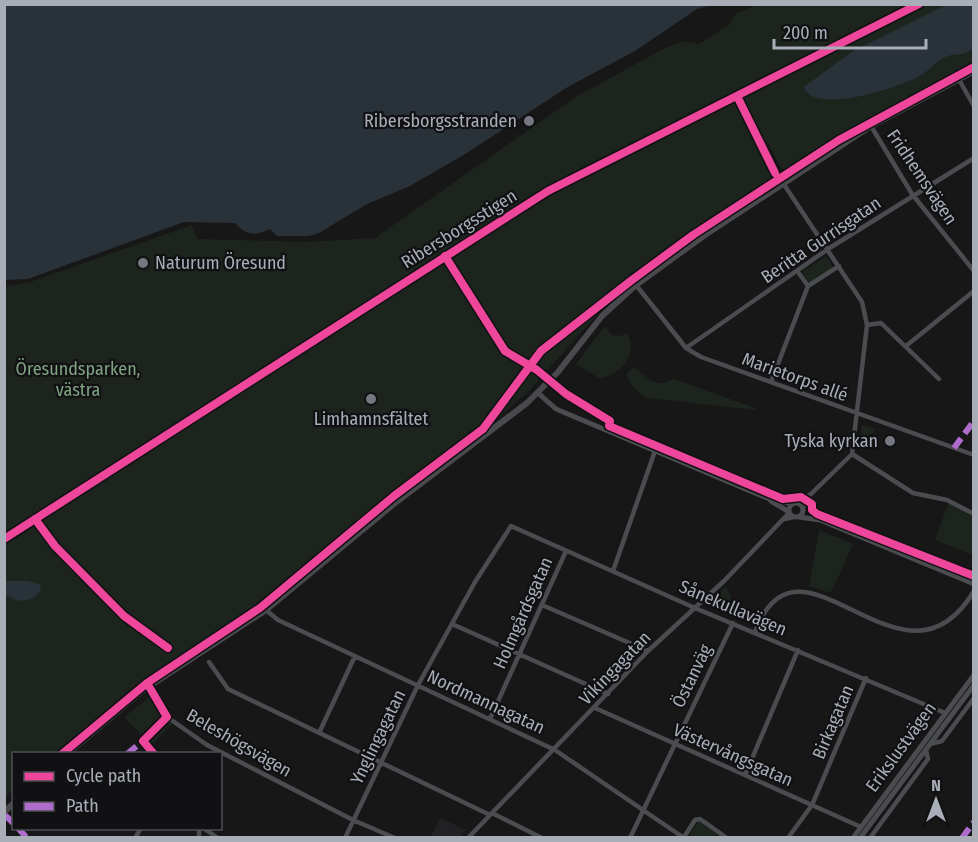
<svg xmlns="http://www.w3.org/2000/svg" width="978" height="842" viewBox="0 0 978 842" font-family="'Fira Sans Condensed',sans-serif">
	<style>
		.built { fill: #212123 }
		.green { fill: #1d241e }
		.water { fill: #2a3239 }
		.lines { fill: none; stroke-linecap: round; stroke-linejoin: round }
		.minor { stroke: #4b4c50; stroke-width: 4.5 }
		.tertiary { stroke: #4b4c50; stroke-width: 5 }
		.secondary { stroke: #4a4a4e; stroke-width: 6 }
		.quiet { stroke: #b06ccc; stroke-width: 6; stroke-dasharray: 12 6; stroke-linecap: butt }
		.cycleway-casing { stroke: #111113; stroke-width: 11 }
		.cycleway { stroke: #ed469a; stroke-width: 8 }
		.poi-dot { fill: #757880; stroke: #111113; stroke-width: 2 }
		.labels { text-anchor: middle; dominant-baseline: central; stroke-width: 4.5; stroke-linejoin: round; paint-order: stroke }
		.poi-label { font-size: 18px; fill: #a8adb8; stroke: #111113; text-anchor: end }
		.street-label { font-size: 18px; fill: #a8adb8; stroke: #111113 }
		.park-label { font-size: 18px; fill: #7fa381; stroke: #111113 }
	</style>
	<rect width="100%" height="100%" fill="#171717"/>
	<path class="built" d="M440 818 466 830 459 837H431Z"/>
	<path class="green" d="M758 5H973V64L863 122 791 167 782 169 766 140 778 171 763 186 622 286 531 389 483 431 253 611 167 665 55 753 14 754 13 789 5 798V287L30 282 192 225 197 239 307 242 375 238 577 96 667 47 684 41 699 44 729 25 736 13Z
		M826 256 833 267 809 283 802 272Z
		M605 326 612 335 621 336 626 333C641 351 620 377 599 378L576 364Z
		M633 367C648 375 652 390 674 379L755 408V410L646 398 635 389 626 375Z
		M862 425 876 429 859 448Z
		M949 502 974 517 973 555 935 540Z
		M819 530 853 544 831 593 809 586Z
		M726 586 731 597 730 614 708 605Z
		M151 696 164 717 143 737 124 717Z
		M166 719 172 724 153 744 148 739Z
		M698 821 700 822 723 837 689 836Z"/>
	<path class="water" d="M5 4H712V5L697 9 635 51 566 88 467 153 410 186 367 204 319 233 308 236H277L270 229C254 236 247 236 235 223L184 222 28 279 5 280Z
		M948 4 973 5V49C963 57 954 52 943 58 935 62 929 71 921 75 902 87 814 116 804 87L853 51Z
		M4 581H28L39 584 41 590C32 604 16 603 5 594Z"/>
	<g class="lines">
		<path class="minor" d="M958 78 974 106
			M871 126 912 194 974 271
			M783 183 862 302 867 325 852 454 811 494 797 502
			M798 272 808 286
			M636 285 686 348 701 357 974 455
			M867 325 881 323 939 379
			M906 346 974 291
			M686 348 828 249 974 158
			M771 382 808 286 839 266
			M852 454 913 493 947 500 974 514
			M803 508 809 497
			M785 519 794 517
			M613 571 655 451
			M542 605 648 651
			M266 610 278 620 555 750 684 838
			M452 624 608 694
			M755 632C800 512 903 710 974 591
			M209 662 228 689 490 815
			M149 686 167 717 207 745 353 820 395 838
			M595 708 861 827
			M490 719 566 551
			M319 733 355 656
			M930 744 942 741 974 698
			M154 754 143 741 167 717
			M745 775 798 650
			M492 813 542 838
			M203 828 218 838
			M684 837 695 820 700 819 727 838
			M135 838 141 828
			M199 838V828
			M345 838 418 685 475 582 511 526 695 608 945 713
			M468 838 648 651 724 581 789 513
			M630 838 733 623
			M788 838 812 805 866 678
			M870 838 928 759 926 750"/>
		<path class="tertiary" d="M538 393 556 409 767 498 792 504
			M771 501 789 512
			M789 510a7 7 0 1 1 14 0a7 7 0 1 1-14 0Z
			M799 517 820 520 974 584
			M853 838 974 675
			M860 838 974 685"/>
		<path class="secondary" d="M67 754 142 691 266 610 395 503 527 403 558 372 602 316 636 285 705 235 871 126 974 71
			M4 812 14 803"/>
		<path class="quiet" d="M954 448 974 421
			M127 754 143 741
			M5 815 14 824
			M18 828 27 838
			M962 838 974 822"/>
		<g class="cycleway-casing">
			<path id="cycleway" d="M737 96 775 173
				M445 256 505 351 537 370 566 394 610 421 609 426 783 499 801 497 812 504V510L817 514 974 576
				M35 519 55 546 124 616 168 648
				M4 539 548 191 919 4
				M147 683 167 717 143 741 154 754
				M62 754 147 683 260 608 394 496 483 429 541 351 632 280 693 235 839 140 974 67"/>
		</g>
		<use href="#cycleway" class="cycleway"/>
	</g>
	<g class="poi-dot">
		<circle cx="529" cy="121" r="6"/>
		<circle cx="143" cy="263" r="6"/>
		<circle cx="371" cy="399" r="6"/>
		<circle cx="890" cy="441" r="6"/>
	</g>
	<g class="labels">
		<g class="poi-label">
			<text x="517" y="121">Ribersborgsstranden</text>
			<text x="155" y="263" text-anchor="start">Naturum Öresund</text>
			<text x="371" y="419" text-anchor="middle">Limhamnsfältet</text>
			<text x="878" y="441">Tyska kyrkan</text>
		</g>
		<g class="street-label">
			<text transform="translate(922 177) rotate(56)">Fridhemsvägen</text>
			<text transform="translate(459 229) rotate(-32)">Ribersborgsstigen</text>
			<text transform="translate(821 240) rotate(-34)">Beritta Gurrisgatan</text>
			<text transform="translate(795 377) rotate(20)">Marietorps allé</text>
			<text transform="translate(733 608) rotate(23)">Sånekullavägen</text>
			<text transform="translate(523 613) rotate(-66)">Holmgårdsgatan</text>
			<text transform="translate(615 668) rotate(-46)">Vikingagatan</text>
			<text transform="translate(692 676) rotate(-64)">Östanväg</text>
			<text transform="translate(486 702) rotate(25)">Nordmannagatan</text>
			<text transform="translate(833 722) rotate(-67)">Birkagatan</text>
			<text transform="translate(378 737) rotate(-64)">Ynglingagatan</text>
			<text transform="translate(239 743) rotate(30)">Beleshögsvägen</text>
			<text transform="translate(901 747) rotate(-54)">Erikslustvägen</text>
			<text transform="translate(733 755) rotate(24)">Västervångsgatan</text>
		</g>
		<g class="park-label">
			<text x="78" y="369">Öresundsparken,<tspan x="78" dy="21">västra</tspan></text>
		</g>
	</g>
	<rect width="978" height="842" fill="none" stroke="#a8adb8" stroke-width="12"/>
	<rect x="12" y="752" width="210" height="78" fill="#111113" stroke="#4d4f55" stroke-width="1.5"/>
	<rect x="24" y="772" width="30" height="9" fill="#ed469a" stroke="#4d4f55" stroke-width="1.5"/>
	<text x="66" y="782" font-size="18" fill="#a8adb8">Cycle path</text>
	<rect x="24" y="802" width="30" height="9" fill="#b06ccc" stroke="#4d4f55" stroke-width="1.5"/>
	<text x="66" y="812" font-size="18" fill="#a8adb8">Path</text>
	<g transform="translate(936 800)" stroke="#111113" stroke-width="4.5" paint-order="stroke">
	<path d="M0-4.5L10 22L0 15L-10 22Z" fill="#a8adb8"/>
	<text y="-9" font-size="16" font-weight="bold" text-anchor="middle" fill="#a8adb8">N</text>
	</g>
	<path d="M774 39v9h152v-9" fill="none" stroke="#a8adb8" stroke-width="3"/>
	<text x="783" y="39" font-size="18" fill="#a8adb8" stroke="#111113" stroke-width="4.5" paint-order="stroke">200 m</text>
</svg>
